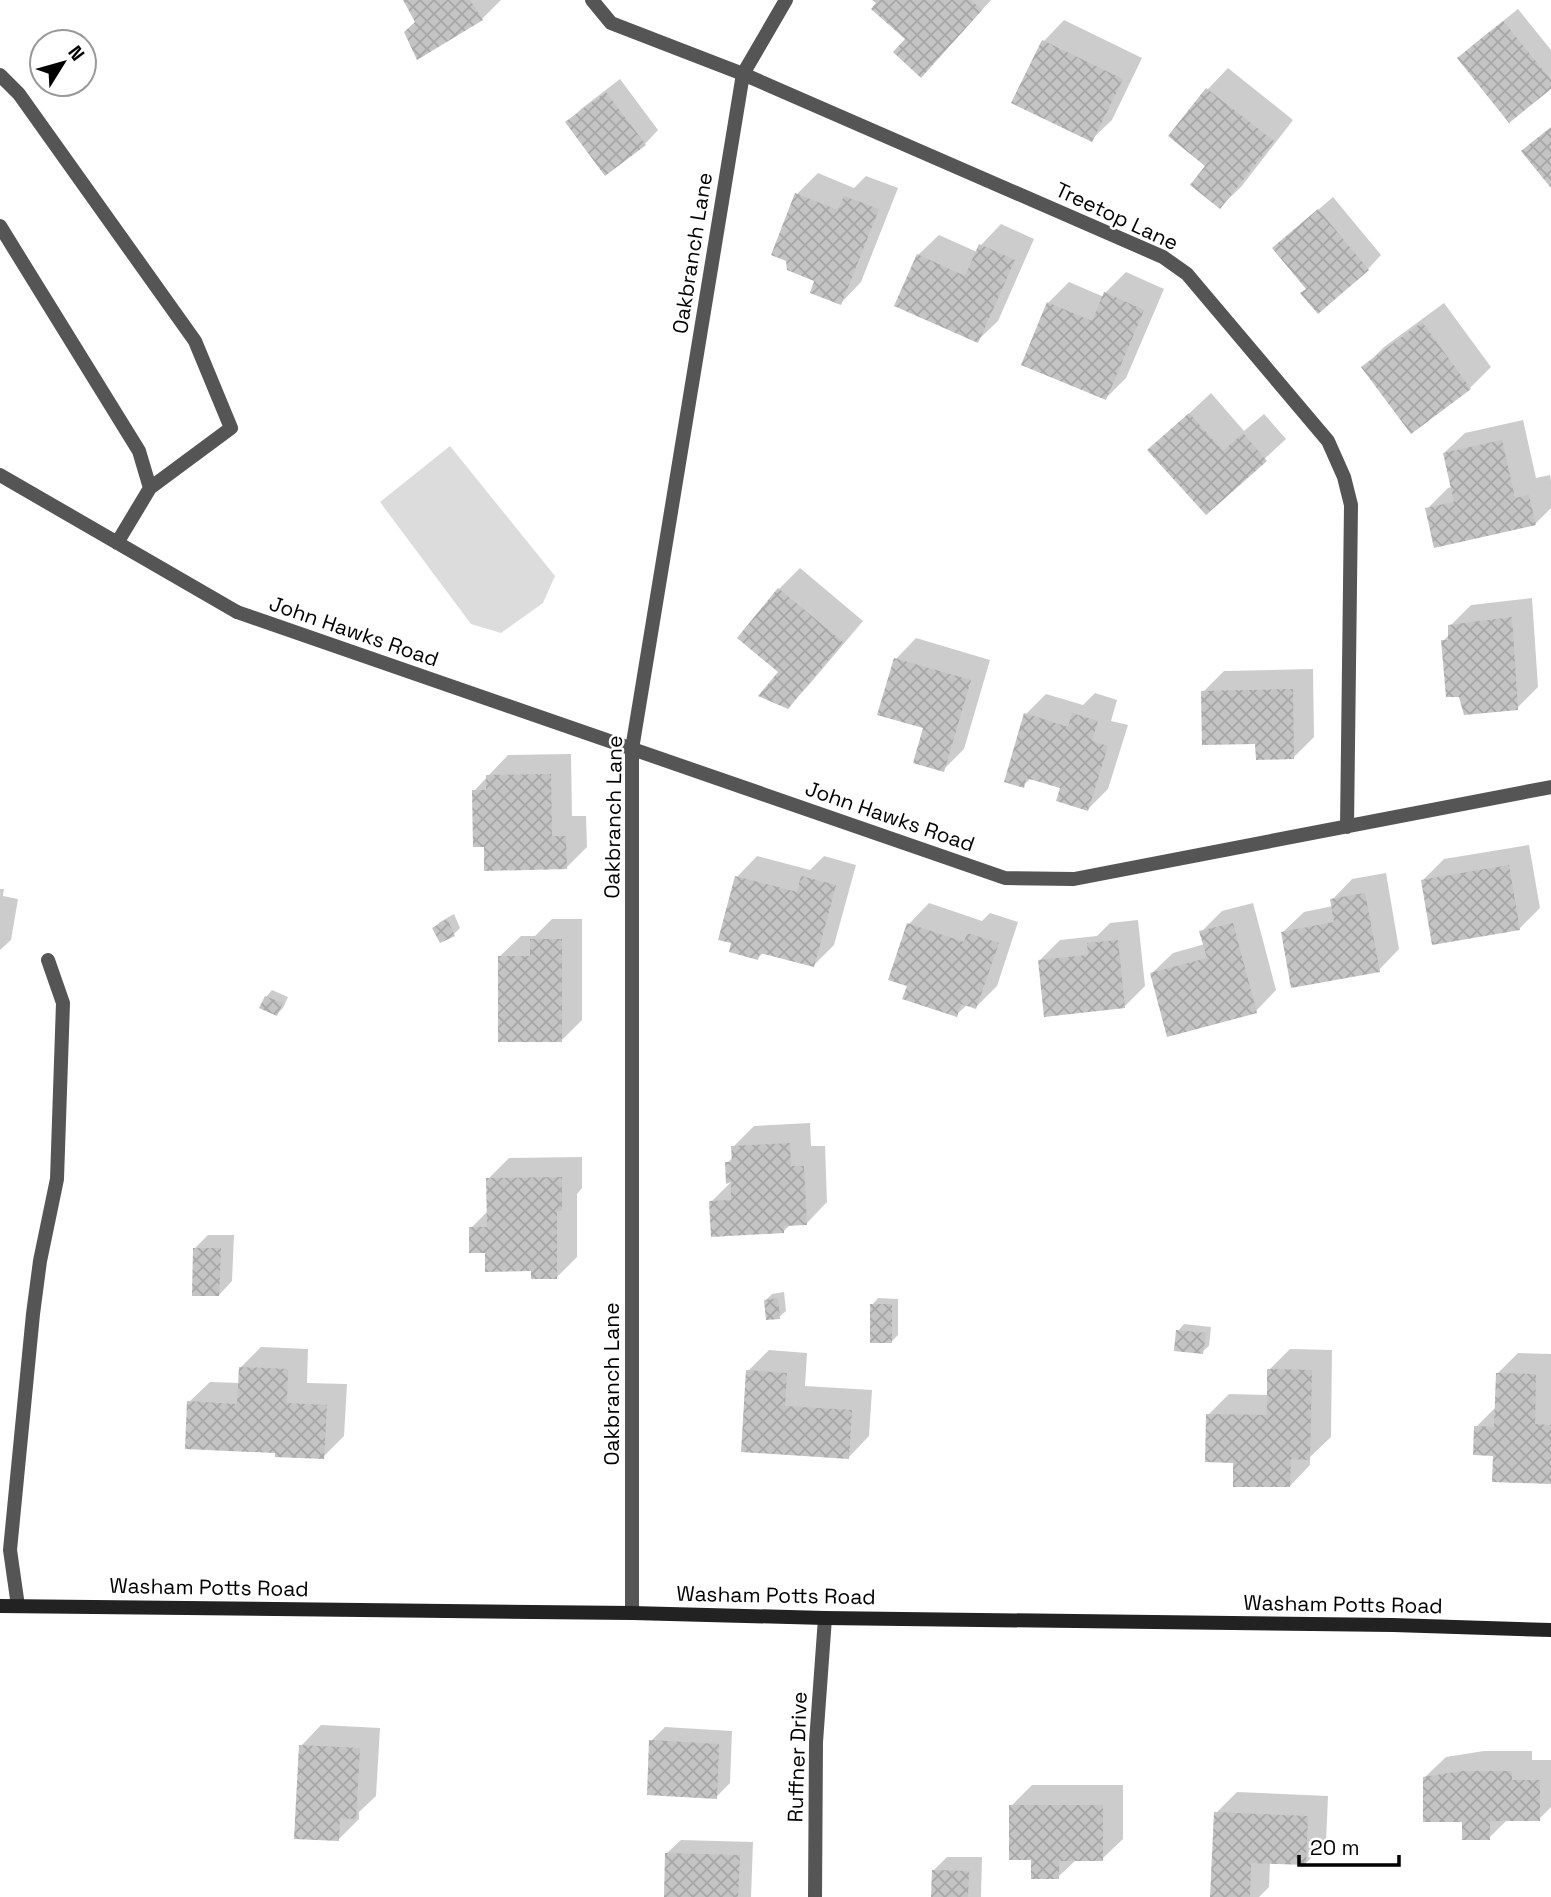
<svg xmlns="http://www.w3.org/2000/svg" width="1551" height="1897" viewBox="0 0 1551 1897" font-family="'Space Grotesk',sans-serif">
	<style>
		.pitch { fill: #dcdcdc }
		.shadow { fill: #0003 }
		.building { fill: url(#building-cross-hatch) }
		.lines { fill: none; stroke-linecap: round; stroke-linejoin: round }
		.lane { stroke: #555; stroke-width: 14 }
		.street { stroke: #555; stroke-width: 14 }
		.secondary { stroke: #222; stroke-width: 14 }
		.labels { text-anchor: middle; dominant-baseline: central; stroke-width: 5; stroke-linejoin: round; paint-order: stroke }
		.street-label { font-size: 21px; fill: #000; stroke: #fff }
	</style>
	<defs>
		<pattern id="building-cross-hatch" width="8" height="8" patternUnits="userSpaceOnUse" patternTransform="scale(1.75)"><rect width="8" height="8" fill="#c4c4c4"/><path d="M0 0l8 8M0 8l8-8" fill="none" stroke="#a7a7a7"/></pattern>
	</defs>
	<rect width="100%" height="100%" fill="#fff"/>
	<path class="pitch" d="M450 446 555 576 543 603 501 633 471 624 380 502Z"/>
	<path class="shadow" d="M405 0H501L482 19 417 22Z
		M875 0H991L941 55 907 39Z
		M1518 9 1551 50V87L1459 58 1473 45Z
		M1064 20 1142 58 1112 120 1091 140 1014 102 1044 41Z
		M1228 68 1293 120 1241 187 1220 207 1208 165 1171 136 1208 89Z
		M620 79 658 130 645 144 567 123 581 109Z
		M818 173 854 188 866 176 898 188 861 282 841 303 816 280 797 194Z
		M1333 197 1381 255 1368 269 1308 288 1274 248Z
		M1001 224 1034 239 998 321 977 341 918 255 939 235 977 252 981 245Z
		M1126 272 1164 289 1126 378 1106 398 1048 303 1069 282 1104 297 1105 293Z
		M1444 303 1491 367 1470 388 1364 367 1384 347Z
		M1211 393 1244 431 1264 414 1286 439 1206 513 1150 450Z
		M1523 420 1536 478 1550 475 1551 481V508L1536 523 1427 509 1448 488 1452 487 1444 453 1465 433Z
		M800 568 863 621 808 686 787 707 780 671 739 637 779 589Z
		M1532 598 1538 687 1517 708 1443 641 1450 634V626L1471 605Z
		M916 638 990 660 964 749 943 770 896 659Z
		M1313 669 1314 737 1293 758 1257 742 1203 692 1224 671Z
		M1095 693 1117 700 1111 721 1128 725 1108 789 1088 809 1062 787 1031 778 1023 786 1026 714 1046 694 1083 705Z
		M571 754 572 816H586L587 847 566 868 486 846 474 791 488 776 508 755Z
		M1529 845 1540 908 1519 929 1423 880 1444 859Z
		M757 856 810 870 824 856 856 865 834 945 814 965 764 952 758 958 737 877Z
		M1386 873 1399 949 1379 970 1283 932 1304 912 1333 906 1332 900 1352 879Z
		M0 889H4L3 896 18 899 11 940 0 950Z
		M929 903 982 921 990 913 1018 922 997 986 976 1007 968 1004 956 1015 909 985V924Z
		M1253 903 1276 990 1256 1011 1152 973 1173 953 1205 944 1201 932 1222 911Z
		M454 914 460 928 454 934 434 928 440 922Z
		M552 919H582V1020L562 1040 500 956 521 936H535Z
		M1138 920 1145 986 1124 1007 1040 960 1060 940 1097 936 1110 923Z
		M272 990 288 997 283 1008 277 1014 266 997Z
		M810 1123 811 1146H825L827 1202 807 1223 791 1224 784 1231 711 1202 734 1179 727 1163 733 1157V1147L754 1126Z
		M582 1157V1188L577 1194V1257L556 1278 533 1270 471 1228 489 1210 488 1179 509 1158Z
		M208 1235H234L232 1281 219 1295 195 1248Z
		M784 1292 786 1311 779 1317 766 1300 772 1294Z
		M878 1298 898 1299V1335L892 1341 872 1305Z
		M1184 1324 1211 1327 1209 1346 1202 1352 1178 1331Z
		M261 1347 308 1349 307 1383 347 1384 344 1436 323 1457 277 1451 189 1402 210 1382 240 1383 241 1367Z
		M1290 1349 1332 1350 1331 1437 1310 1457V1465L1290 1486 1234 1461 1208 1415 1229 1394 1269 1395V1370Z
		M769 1350 807 1353 805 1386 872 1390 869 1436 849 1457 743 1450 748 1371Z
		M1518 1353 1551 1354V1482L1495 1454 1476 1427 1497 1406V1374Z
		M321 1725 380 1728 376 1796 359 1812V1819L338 1840 301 1746Z
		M665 1727 732 1731 730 1783 716 1797 651 1741Z
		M1484 1751H1532V1760H1551V1807L1539 1819H1508L1489 1838 1464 1821 1425 1777 1446 1757Z
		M1032 1785H1123V1839L1102 1859 1076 1860 1058 1877 1033 1859 1011 1806Z
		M1237 1792 1328 1796 1326 1843 1305 1864 1270 1862 1269 1887 1259 1897H1212L1216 1813Z
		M681 1840 753 1842 751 1897H681L667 1853Z
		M947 1857H982L981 1897H933V1871Z"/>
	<path class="building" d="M403 0H470L483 20 417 60 404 32 415 22Z
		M872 0H971L982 10 921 78 893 52 905 39 871 9 876 3Z
		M1503 21 1551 80V89L1509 123 1457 58Z
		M1042 40 1123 79 1092 142 1011 103Z
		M1206 88 1274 141 1220 209 1190 185 1205 166 1168 136Z
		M606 92 646 145 605 176 565 122Z
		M1551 127V188L1521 151Z
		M795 193 838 210 844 196 879 209 841 305 810 293 814 281 787 270 786 261 771 255Z
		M1318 209 1369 270 1318 314 1300 293 1306 289 1272 248Z
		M979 244 1015 260 978 343 894 306 917 254 965 276Z
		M1104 292 1144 310 1106 400 1021 365 1047 302 1092 321Z
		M1422 322 1471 389 1411 434 1361 367Z
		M1189 413 1223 451 1243 433 1267 461 1206 515 1147 450Z
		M1502 440 1515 498 1529 495 1536 525 1434 548 1425 508 1454 502 1443 453Z
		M778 588 843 642 788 709 758 696 778 672 737 638Z
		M1512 617 1518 710 1464 715 1459 697H1446L1441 640H1448V625Z
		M894 658 971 680 944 772 913 763 923 728 877 715Z
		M1293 689 1294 759 1256 760 1255 744 1202 745 1201 691Z
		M1024 713 1068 727 1072 713 1098 721 1092 741 1108 746 1088 811 1056 801 1060 788 1026 778 1024 788 1004 782Z
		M551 774 552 836H566L567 869 484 871V847H473L472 790H486V775Z
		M1509 865 1520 930 1432 945 1421 880Z
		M735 876 797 892 801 876 836 885 814 967 760 953 758 960 729 952 731 943 718 940Z
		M1365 893 1380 972 1291 988 1281 932 1334 922 1330 899Z
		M447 919 455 936 440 943 432 928Z
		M907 923 964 942 967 933 999 943 976 1009 961 1004 957 1017 902 999 907 986 888 980Z
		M1233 923 1257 1013 1167 1037 1150 973 1207 958 1199 931Z
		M530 939H562V1042H498V956H530Z
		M1118 940 1125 1008 1044 1017 1038 960 1088 955 1087 943Z
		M265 996 283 1003 277 1016 259 1008Z
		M790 1143 791 1166H804L807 1225 784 1226V1233L711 1237 709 1201 731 1200V1182L726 1184 725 1162H732L731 1146Z
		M562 1177V1211H557V1279H531V1271L485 1272V1253H469V1227H487L486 1178Z
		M193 1248H221L219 1296H192Z
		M778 1298 780 1319 766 1320 764 1300Z
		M870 1304H892V1343H870Z
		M1176 1330 1206 1333 1203 1354 1174 1351Z
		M239 1367 288 1369 287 1403 327 1405 324 1459 275 1457V1453L185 1449 187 1401 237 1404Z
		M1267 1369 1312 1370 1310 1460 1291 1459 1290 1487H1233V1463L1205 1462 1206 1414 1267 1415Z
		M746 1370 787 1373 785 1406 852 1410 849 1459 741 1452Z
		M1496 1373 1536 1374 1535 1424 1551 1425V1484L1492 1482 1493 1456 1473 1455 1474 1426 1494 1427Z
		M649 1740 719 1744 717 1799 647 1795Z
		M299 1745 360 1748 356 1819 340 1818 339 1841 294 1839Z
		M1462 1771H1512V1780H1540V1821H1490V1840H1462V1822H1423V1777Z
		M1009 1805H1103V1861H1059V1879H1031V1860H1009Z
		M1214 1812 1308 1816 1306 1865 1251 1863 1250 1897H1210Z
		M665 1853 740 1855 738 1897H664Z
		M932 1870 969 1871 968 1897H931Z"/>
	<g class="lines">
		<path class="lane" d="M0 75 19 94 195 341 231 428 150 488
			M0 226 139 451 150 488 117 543
			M0 475 237 612
			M18 1606 10 1550 33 1314 40 1261 57 1179 63 1003 48 960"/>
		<path class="street" d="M592 0 611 23 743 74 1163 257 1187 274 1328 441 1344 477 1351 505 1347 827
			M237 612 1005 878 1074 879 1551 787
			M632 1613V749L743 74 786 0
			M815 1897 816 1742 825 1618"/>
		<path class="secondary" d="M0 1606 632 1613 825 1618 1393 1625 1551 1630"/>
	</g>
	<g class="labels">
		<g class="street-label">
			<text transform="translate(1117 216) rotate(25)">Treetop Lane</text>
			<text transform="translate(692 253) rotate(-81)">Oakbranch Lane</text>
			<text transform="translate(354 631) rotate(19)">John Hawks Road</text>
			<text transform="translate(890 816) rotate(19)">John Hawks Road</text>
			<text transform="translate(613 817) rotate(-89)">Oakbranch Lane</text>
			<text transform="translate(611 1384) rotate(-90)">Oakbranch Lane</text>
			<text transform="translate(209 1587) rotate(1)">Washam Potts Road</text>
			<text transform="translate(776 1595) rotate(1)">Washam Potts Road</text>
			<text transform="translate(1343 1604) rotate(1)">Washam Potts Road</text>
			<text transform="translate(797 1757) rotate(-88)">Ruffner Drive</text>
		</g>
	</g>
	<g transform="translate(63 63) rotate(53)"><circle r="33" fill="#ffffff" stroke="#999999" stroke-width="2"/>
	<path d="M0-5L12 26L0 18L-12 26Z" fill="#000000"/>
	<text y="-10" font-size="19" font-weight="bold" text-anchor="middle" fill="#000000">N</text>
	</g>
	<path d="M1299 1855v10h100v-10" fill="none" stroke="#000000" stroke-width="3.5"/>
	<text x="1310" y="1855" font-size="21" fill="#000000" stroke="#ffffff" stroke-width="5" paint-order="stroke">20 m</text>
</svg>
